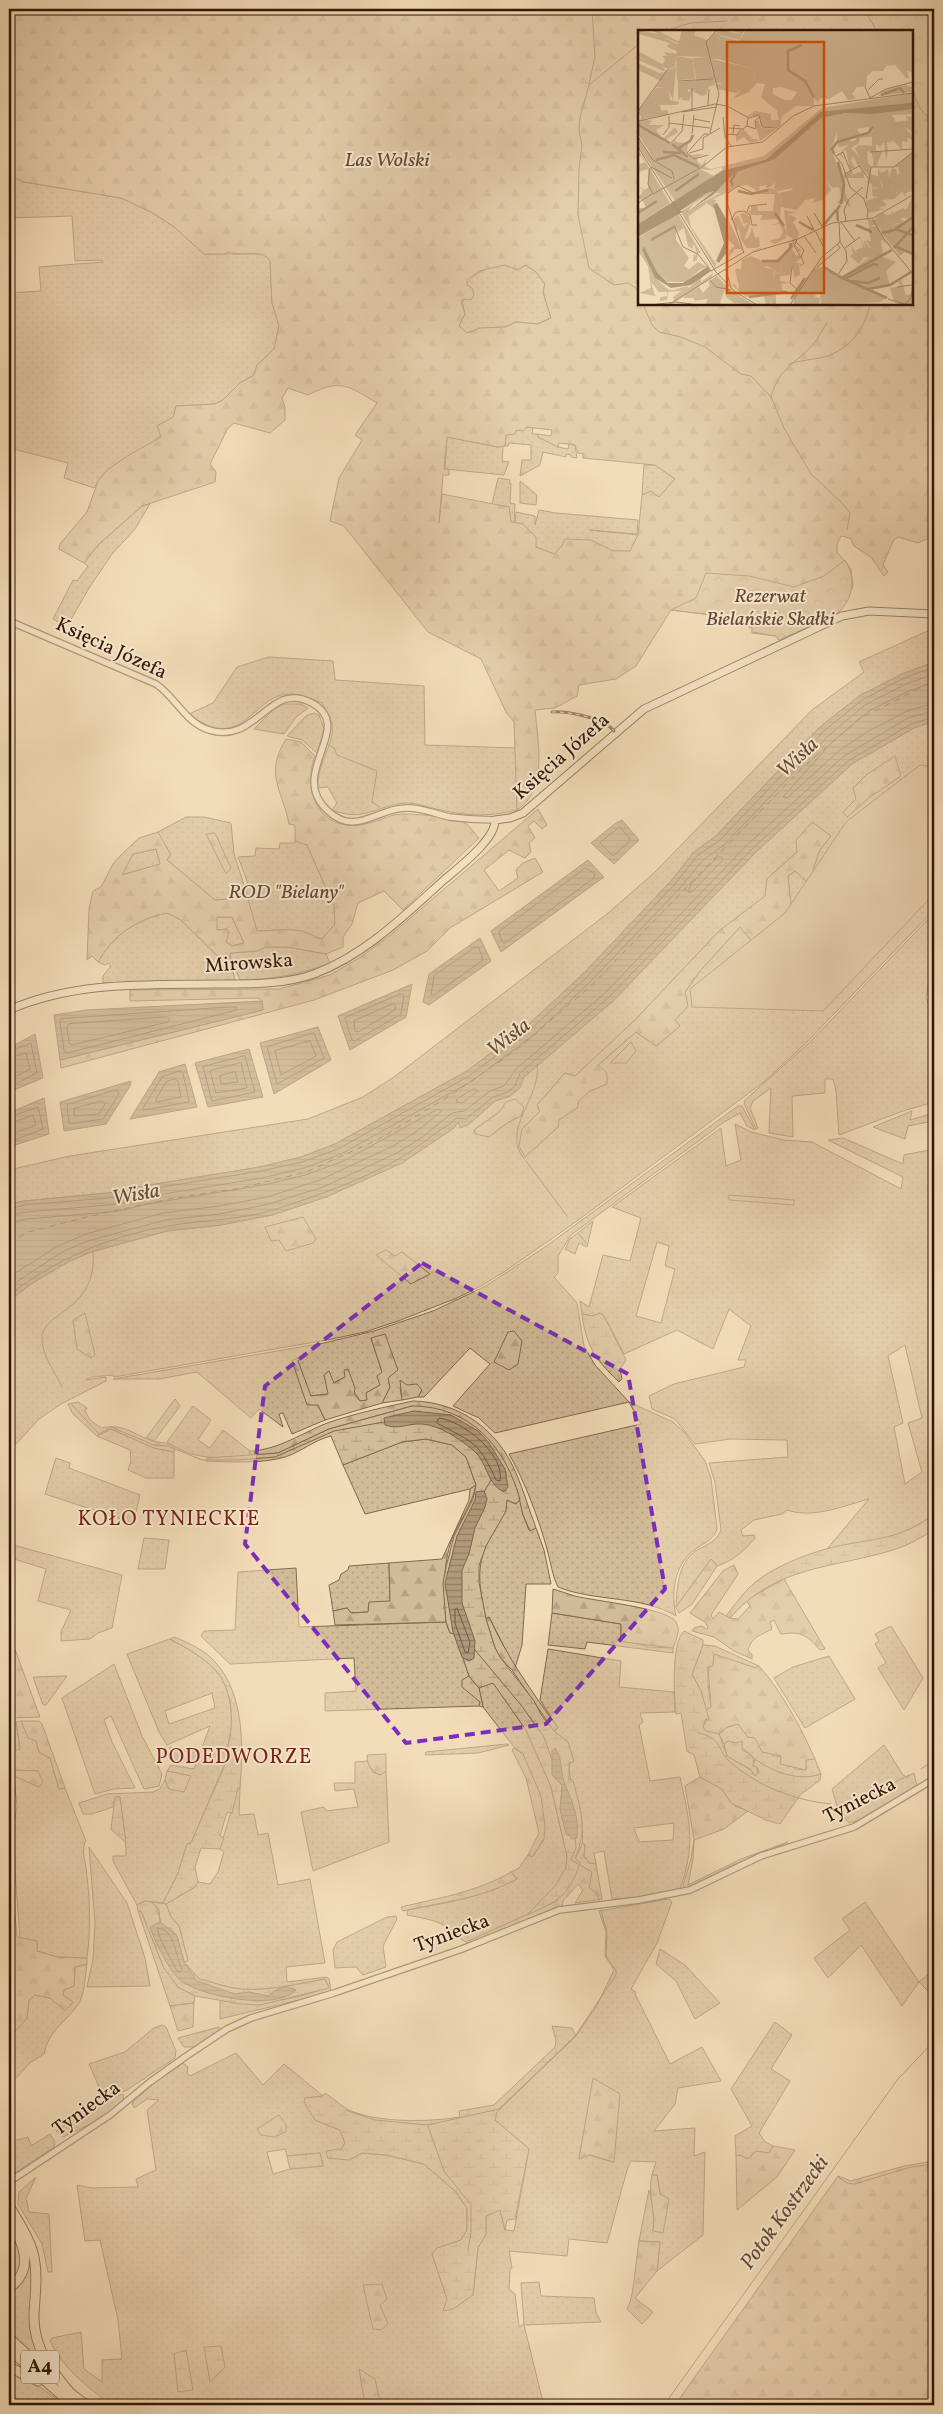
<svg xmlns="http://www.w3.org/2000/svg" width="943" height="2414" viewBox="0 0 943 2414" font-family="Vollkorn,serif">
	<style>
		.grass { fill: url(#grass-dots); stroke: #82684e; fill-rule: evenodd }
		.forest { fill: url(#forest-firs); stroke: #82684e; fill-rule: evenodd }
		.wetland { fill: url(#wetland-marsh); stroke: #82684e }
		.park { fill: url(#park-crowns); stroke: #82684e }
		.pitch { fill: #d2bb99; stroke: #82684e }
		.water { fill: url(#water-rules); stroke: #7e644b }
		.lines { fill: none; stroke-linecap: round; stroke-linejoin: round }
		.shore { stroke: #725740; stroke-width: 1 }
		.stream { stroke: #7e644b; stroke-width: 1 }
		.ferry { stroke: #654a34; stroke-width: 1; stroke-dasharray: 6 5; stroke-linecap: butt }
		.tertiary-casing { stroke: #624731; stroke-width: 8 }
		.secondary-casing { stroke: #321504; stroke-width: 9 }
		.motorway-casing { stroke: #321504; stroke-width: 11 }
		.tertiary { stroke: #f7e9d1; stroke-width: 5.5 }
		.secondary { stroke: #f7e9d1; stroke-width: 7 }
		.motorway { stroke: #f3ddb8; stroke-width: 9 }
		.rail-casing { stroke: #321504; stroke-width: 3 }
		.rail { stroke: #f7e9d1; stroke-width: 1; stroke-dasharray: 4; stroke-linecap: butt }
		.marked { fill: none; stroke: #7b2cbf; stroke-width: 4; stroke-dasharray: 10 6; stroke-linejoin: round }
		.labels { text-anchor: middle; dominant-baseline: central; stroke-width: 4; stroke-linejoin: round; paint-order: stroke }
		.shield { fill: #f7e9d1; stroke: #6d5542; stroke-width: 1 }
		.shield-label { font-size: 19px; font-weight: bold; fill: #321504 }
		.park-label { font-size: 20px; font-style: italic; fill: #624731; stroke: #f7e9d1 }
		.street-label { font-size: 20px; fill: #321504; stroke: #f7e9d1 }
		.water-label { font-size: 21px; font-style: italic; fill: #654a34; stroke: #f7e9d1 }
		.neighbourhood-label { font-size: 21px; letter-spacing: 1px; fill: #7a1f14; stroke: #f7e9d1 }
		.inset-river { fill: none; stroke: #b1997b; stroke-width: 2.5 }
		.inset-road { fill: none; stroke: #a68d70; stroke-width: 1 }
		.view { fill: #d6520b; fill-opacity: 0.15; stroke: #d6520b; stroke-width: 2.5 }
		.inset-edge { fill: none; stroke: #321504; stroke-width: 2.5 }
	</style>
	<defs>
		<pattern id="grass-dots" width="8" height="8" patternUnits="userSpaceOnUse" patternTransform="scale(1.25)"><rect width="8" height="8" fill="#d2bb99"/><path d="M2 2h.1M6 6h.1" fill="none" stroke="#b5a082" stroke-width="1.8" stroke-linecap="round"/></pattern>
		<pattern id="forest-firs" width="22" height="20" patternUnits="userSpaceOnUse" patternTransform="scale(1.25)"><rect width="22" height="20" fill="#d2bb99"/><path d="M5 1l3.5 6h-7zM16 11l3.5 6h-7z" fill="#b5a082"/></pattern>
		<pattern id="wetland-marsh" width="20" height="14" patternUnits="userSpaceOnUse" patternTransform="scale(1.25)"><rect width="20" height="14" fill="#d2bb99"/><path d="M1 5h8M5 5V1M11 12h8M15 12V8" fill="none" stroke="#b5a082"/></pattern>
		<pattern id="park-crowns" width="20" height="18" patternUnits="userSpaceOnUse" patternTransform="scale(1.25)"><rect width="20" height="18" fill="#d2bb99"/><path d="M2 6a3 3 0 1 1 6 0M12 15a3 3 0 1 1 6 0" fill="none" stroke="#b5a082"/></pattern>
		<pattern id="water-rules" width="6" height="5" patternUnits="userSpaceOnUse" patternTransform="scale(1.25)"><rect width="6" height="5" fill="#b1997b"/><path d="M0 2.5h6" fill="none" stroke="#917c63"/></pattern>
	</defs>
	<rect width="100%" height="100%" fill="#f3ddb8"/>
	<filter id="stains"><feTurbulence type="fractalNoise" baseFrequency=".004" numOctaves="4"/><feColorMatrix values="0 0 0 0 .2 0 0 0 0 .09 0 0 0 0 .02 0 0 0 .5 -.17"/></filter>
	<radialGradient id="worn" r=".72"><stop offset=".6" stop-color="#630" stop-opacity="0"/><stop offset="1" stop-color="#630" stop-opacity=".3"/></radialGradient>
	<path class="grass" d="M9 175 24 182 121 198 151 212 173 226 204 254H261L267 256 270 261 272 303 279 326 274 349 257 365 254 375 240 383 223 400 215 404 176 406C173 448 112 453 94 488L64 478 68 463 9 448V293L41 291 39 267 103 262 102 260 75 261 72 216 9 218Z
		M505 265 517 270 526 265 536 272 545 284 543 292 551 318 537 324 516 322 505 327 480 328 467 333 459 326 465 314C456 283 476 268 505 265Z
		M527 427 533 428 532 434H538V437L558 447 568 449 569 444 575 445 577 458 571 457V455L566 454V457L543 452 540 465 520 476 522 460H531V445L509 443 508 446H505L506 435Z
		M447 437 498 447 503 446 502 461 509 462 504 475 445 469Z
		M644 465H655L675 479 659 497 651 491 642 495Z
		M498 478 510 480 509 483H511L510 503 515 504 514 523 511 522 509 507 492 504Z
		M520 481 537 495 536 505 520 503Z
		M150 504 135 529 112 554 89 588 70 621 66 620 62 624 53 619 73 580 77 581 88 566 84 563 98 545 142 506Z
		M539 510 556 513 638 520 637 534 589 530 638 535 630 551H613L603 547 562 546 554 554 536 547 523 524 515 523 516 512 535 516V525Z
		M934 628V662L902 674 859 696 820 727 716 836 694 852 671 881 584 973 528 1025 467 1071 335 1144 301 1157 260 1167 143 1186 118 1192 24 1201 9 1204V1170L70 1156 308 1119 363 1097 394 1077 607 914 654 873 812 710 864 672 859 662Z
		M269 657 333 661 335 680 424 686 425 745 516 748 517 810C492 817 466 816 441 810 430 808 418 803 407 803 376 805 365 823 332 810L337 803 328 787 318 788C316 765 336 741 332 724 331 718 325 709 322 703 311 699 300 693 288 694 252 696 243 755 189 714L213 703 237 667Z
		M284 704H301L308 708 296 717 284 734 254 729 273 710Z
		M314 713 319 715 324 729 317 753 302 740 287 736 306 716Z
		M934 721V910L807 1042 765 1081 577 1221 504 1272 481 1286 457 1298 398 1321 365 1332 332 1339 114 1377 113 1375 92 1377 86 1380 106 1377V1381L61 1404 39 1419 16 1444 9 1441V1301L31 1284 68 1262 91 1252 167 1231 221 1225 272 1215 326 1197 402 1163 454 1128 458 1121 468 1125 495 1101 510 1096 524 1077 613 1001 755 853 852 764 914 728ZM812 822 831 836 820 850 813 869 821 883 795 870 788 876 792 915 740 927 700 971 685 992 675 1020 680 1026 656 1046 636 1032 597 1066 607 1084 590 1091 578 1101 577 1108 558 1120V1127L525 1156 522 1129 540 1111 537 1105 565 1073 575 1076 635 1020 719 931 766 896 767 879 797 852ZM498 1113 521 1116 507 1123 489 1137 474 1130Z
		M186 817H204L231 823 234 854 245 888 249 886 238 857 255 856 256 848 279 849 280 843H295V841L307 845 334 906 335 924 322 939 287 930 256 931 245 888 229 899 215 900 167 860 158 832Z
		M157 849 161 864 121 875 133 854Z
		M167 913 181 920 233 972 235 980 103 983V976L111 966 108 963 105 965 98 962C113 935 137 919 167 913Z
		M934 913V963L930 972 926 998 934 1017V1102L903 1111 839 1135 836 1091 833 1079H825V1093L792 1096 793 1137 769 1133 771 1088 753 1101 750 1108 758 1128 756 1129 744 1104 745 1100 809 1043Z
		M216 917H232L244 943 232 946 226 942 227 929 217 930Z
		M265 947H288L326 954 330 963C298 975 274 979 240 980 237 970 230 964 230 953L257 951Z
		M738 1106H742L755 1130 747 1126 740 1113 724 1122 571 1235 558 1256V1273L554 1277 577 1303 584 1346 595 1365 629 1402 673 1422 684 1432 705 1461 711 1478 717 1529C714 1540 702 1544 694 1550 674 1565 671 1593 676 1616 641 1595 595 1602 558 1587 552 1575 551 1563 547 1549 539 1520 525 1481 509 1454L641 1424 629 1402 495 1433 479 1418 453 1406 490 1364 470 1348 424 1397H418L422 1390 400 1387 402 1400 382 1403 390 1387 371 1338 382 1372 380 1385 366 1393 368 1400 360 1401 345 1377 333 1383 329 1371 324 1375 329 1394 310 1396 297 1358 307 1404 318 1405 325 1420 292 1434 283 1413 279 1414 283 1427 259 1409 251 1418 197 1372 159 1379H113L324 1343 374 1331 433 1311 486 1286 545 1247Z
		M912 1111 910 1120 934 1113V1121L908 1126 905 1139 873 1127Z
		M735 1124 751 1132 784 1140 812 1142 901 1189 903 1177 828 1140 843 1138 903 1164 904 1155 934 1149V1514C903 1539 865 1543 827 1549L869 1499C843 1506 813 1519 787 1510L782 1514 754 1520 741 1530 743 1536 754 1535 755 1538C743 1552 734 1560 717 1566L711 1559 676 1607C677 1587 678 1562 697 1550 707 1545 717 1541 721 1530L715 1482 709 1463 788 1457 787 1440 730 1439 695 1444 675 1419 652 1409 649 1396 674 1384 744 1367 746 1360H738L751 1326 729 1309 713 1349 677 1330 624 1354 604 1316 600 1313 593 1316 582 1314 580 1301 589 1307 603 1255 630 1261 641 1218 612 1207 721 1128 726 1166 741 1160ZM657 1242 669 1246 665 1266 675 1269 661 1323 636 1316ZM905 1345 922 1418 908 1423 922 1472 905 1484 894 1427 903 1423 888 1356Z
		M593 1221 587 1247 579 1243 575 1254 565 1249 570 1239Z
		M175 1399 180 1406 154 1441 146 1438Z
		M193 1406 211 1420 198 1440 210 1448 223 1430 250 1451V1456C219 1459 193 1460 167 1442Z
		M111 1429 154 1448 174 1452V1478H146L128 1470 131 1461 130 1450 97 1436Z
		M426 1439 452 1445 466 1457 476 1485 470 1489 365 1514 343 1465 402 1442Z
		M56 1458 70 1463 69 1468 140 1495 135 1516 130 1522 45 1494Z
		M507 1500 516 1504 520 1500 523 1515 529 1530 536 1528 544 1550 551 1584H526L522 1645 515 1668 489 1617 486 1619C481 1594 475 1571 486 1546 493 1530 505 1517 507 1500Z
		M144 1538 169 1540 165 1569H138Z
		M10 1544 122 1575 112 1628 98 1633 90 1639 61 1641V1632L71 1610 38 1601 46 1569 14 1559Z
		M389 1563 390 1601 368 1612 351 1613 347 1608 333 1611 329 1585 339 1580 341 1574 348 1570 349 1566Z
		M296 1568 299 1627 446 1622 450 1633 455 1634 469 1676 463 1680V1687L480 1702 479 1706 325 1711V1693L356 1691 354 1658 230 1664 201 1636 204 1631 235 1630 238 1572Z
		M552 1613 621 1624V1640L650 1647 673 1648V1653L587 1642 585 1649 548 1645Z
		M891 1626 923 1678 904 1710 878 1668 886 1663 875 1644 879 1641 875 1634Z
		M170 1639C188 1649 208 1659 220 1676 234 1697 234 1729 226 1751L230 1752 191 1843 187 1844 178 1873 163 1903 145 1901 137 1905 113 1861V1856H126C126 1835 122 1818 120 1797H115L113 1807 92 1814H83L79 1803 107 1794 153 1792 160 1789 165 1780 169 1789 191 1776 167 1771 171 1765 194 1769 210 1726 167 1745 159 1732 127 1654ZM212 1693 215 1708 169 1724 165 1711Z
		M703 1645 715 1646 759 1666 756 1668 708 1667V1684L711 1707 705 1711 701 1691 692 1674Z
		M548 1649 621 1661 619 1687 674 1692 675 1712 640 1713 643 1722 639 1725 650 1781 680 1777C690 1823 696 1843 680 1889L640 1898 612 1899 604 1851 594 1853 596 1864 589 1863 584 1856 585 1845 582 1844C586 1818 569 1791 569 1763L574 1761 568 1742 554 1731 558 1728 540 1700ZM674 1823 673 1840 639 1842 634 1828Z
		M829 1656 855 1699 805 1728 774 1678 793 1667Z
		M114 1664 142 1736 162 1774 159 1786 144 1789 111 1716 104 1720 112 1742 135 1788 114 1789 95 1794 62 1698Z
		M67 1676 46 1705H43L33 1677Z
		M493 1682 526 1730 551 1787 567 1856 566 1868 556 1886 527 1915 466 1942C459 1939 456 1934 450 1929 438 1920 422 1918 407 1915L408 1910C446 1903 482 1897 517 1879L511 1872 519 1868 528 1855 533 1856 544 1839 523 1754 514 1747 483 1707 479 1688Z
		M21 1721 28 1737 36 1740 39 1752 50 1758 59 1789 65 1788 86 1841C81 1848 85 1860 86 1868 90 1897 91 1929 87 1958L57 1957 37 1951V1941L20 1938 15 1872 14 1823 17 1807 14 1776 39 1787 38 1771 14 1770 13 1751 20 1749 16 1722Z
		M738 1724 748 1737 755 1738 773 1756H781L795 1769 806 1770V1760L815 1759 821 1774C802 1781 771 1774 756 1760 747 1752 740 1744 728 1741L724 1744 719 1734 727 1727Z
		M507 1744 509 1745 478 1753 425 1755 426 1752Z
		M884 1745 903 1775 907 1777 914 1773 917 1786 859 1820 849 1823 838 1810 832 1789Z
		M367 1761 373 1772 380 1775 386 1771 389 1842 313 1871 301 1812 324 1807 326 1811 358 1807 354 1789 335 1791 334 1783H355V1762Z
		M238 1788H240L239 1815 254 1814 258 1835 268 1833 278 1885 310 1879 325 1963 286 1967 287 1982 327 1977 329 1979 331 1990 328 1993 220 2019V2000C256 2007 294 2000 329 1987L325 1979C297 1984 256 1994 229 1987 218 1985 210 1981 199 1979L184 1962 188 1960 179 1926 171 1917 166 1904 195 1887 198 1882 210 1884 218 1872 224 1852 220 1849Z
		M694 1840 693 1859 688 1885 741 1859 788 1842 739 1864 737 1863 684 1889 683 1885 691 1859Z
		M89 1847 127 1903 145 1958 150 1986 87 1987 93 1959 95 1924Z
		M669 1899 672 1902 657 1943 631 1989 636 1992 635 1994 670 2064 702 2047 721 2081 678 2088 675 2104 654 2131 695 2128 694 2156 705 2152 703 2235 657 2271 660 2242 639 2241 649 2190 655 2216 653 2231 660 2194 657 2175H652L656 2162 631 2161C627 2165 611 2231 607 2243L569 2239 567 2256 509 2251 512 2268 510 2269 509 2289 515 2294 519 2327 524 2324 521 2283 539 2282 541 2296 594 2298 596 2313 601 2322 524 2325 543 2402 529 2401 503 2405H111C87 2386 63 2369 50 2341L52 2338 81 2332 84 2369 102 2382V2360L122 2359 118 2320 100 2240 85 2241 77 2185 91 2188 138 2187 136 2179 156 2170 147 2110 159 2100 147 2099 134 2108 132 2103 155 2082 183 2063 188 2067 187 2073 190 2076 236 2053 263 2085 284 2064 323 2096 305 2098 315 2120 340 2130 345 2143 341 2149 349 2160 362 2153 386 2155 424 2164 455 2191 467 2208V2230L461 2240 437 2248 432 2254 447 2299 473 2295 478 2248 486 2234V2216L500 2209 505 2230 514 2231 529 2149 495 2120 496 2112 576 2036 596 2007 614 1970 605 1955 606 1932 599 1911ZM594 2078 613 2162 589 2155 579 2158ZM285 2149 287 2156 320 2153 323 2166 290 2169 273 2174 267 2152Z
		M865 1902 919 1982 933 1970 934 1971V1997L919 1982 902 2006 861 1945 828 1978 814 1958 850 1930 842 1919Z
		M138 1911H141L164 1968 178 1987 195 1996 194 2003 170 2006Z
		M396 1916 397 1919 383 1946 386 1967 363 1975 356 1967 335 1968 333 1950 337 1942 387 1917Z
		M660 1949 685 1965 720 2003 695 2019 676 1981 656 1964Z
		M87 1964C85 1976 85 1996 77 2006 64 2024 48 2031 44 2054L31 2062 13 2081 9 2080V2062L15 2031 27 2018 29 2000 35 1995 50 1998 63 1995 64 1990 74 1986 75 1967Z
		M775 2022 792 2035 771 2069 790 2081 759 2133 765 2142 773 2146 769 2153 748 2159 740 2155 736 2156 735 2136 752 2126 731 2089Z
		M162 2025 166 2027 176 2051 175 2058 127 2090 104 2098 89 2064 125 2052 154 2028Z
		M219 2027V2031L194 2047H184L178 2038Z
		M123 2094 124 2101 95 2122 63 2137 56 2131 104 2100Z
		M50 2134 55 2142 54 2147 9 2177V2142L28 2137 31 2146Z
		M36 2177 26 2198 29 2212 49 2214 52 2272H48L42 2244 18 2204 19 2192Z
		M9 2227C19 2245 29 2267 9 2283Z
		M25 2244 31 2255 35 2344 42 2362 9 2331V2291L16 2284Z
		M9 2369 25 2376 65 2405H9Z"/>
	<path class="forest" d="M9 9H934V536L918 543 898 537 893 541 883 565 888 572 884 576 871 557 854 546 850 538 841 536 837 544V552L851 569 853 586 839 612 779 640 776 636 752 633V628L720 616 671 610 636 666 616 679 579 685 577 696 555 708 535 710C538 742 548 790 517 810L514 722 506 712 481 659 428 632 344 526 330 521 339 478 362 440 355 435 377 403C348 386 341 378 308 395L288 388 282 398 285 408V420L270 433 234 423 228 428 210 464 216 472 215 482 142 506 98 545 84 563 59 549 60 544 87 512 98 481 107 470 129 455 161 437 157 426 173 417 176 406 215 404 223 400 240 383 254 375 257 365 274 349 279 326 272 303 270 261C262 248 242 257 229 252L224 254H204L173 226 151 212 121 198 24 182 9 175ZM639 31H912V304H639ZM505 265 517 270 526 265 536 272 545 284 543 292 551 318 538 324 516 322 505 327 480 328 467 333 459 326 465 314 461 302 463 299 471 300 474 295 472 288 467 285V280L479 271ZM527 427 552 430 551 436 538 434V437L558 447 559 443 575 445 578 453 583 454V458L655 465 675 479 659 497 651 491 642 495 638 535 630 551H613L591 540 565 539 562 546 554 554 536 547V537L523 524 511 522 509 507 442 494 439 523 443 475H449V470L444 469 447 437 498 447 505 446 506 435 515 434 516 430 523 431Z
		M286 739 301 742 315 756C305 782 312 820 346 825 363 828 379 819 394 815 407 812 450 817 463 822 469 824 474 833 479 838L403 910 384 891 358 903 352 924 343 937V947L326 954 288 947H265L258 951 230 953V961L226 964 181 920 167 913C137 919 113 935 98 962L92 956 87 960 89 909 93 891 101 887 113 864 121 855 139 838 158 832 171 855 167 860 215 900 229 899V892L245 888 257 931C273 931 293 927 308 933 314 936 315 938 322 939L335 924 334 906 307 845 295 841V825L289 824C282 788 264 775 286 739ZM156 849 160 864 122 875 133 854ZM217 917H232L244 943 232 946 226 942 229 932 227 929 217 930Z
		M895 756 901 776 870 797 847 817 843 812 856 799 853 788 866 775Z
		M538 809 547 825 542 829 534 821 528 826 535 838 529 843 531 852 525 858 509 850 484 870 499 891 518 878 516 870 523 863 535 858 543 872 450 928 427 951 393 970 314 1000 61 1068 60 1060 263 1010 262 1001 258 998 130 1001V990L279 989 330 975 359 958 388 937Z
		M812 822 831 836 820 850 813 869 821 883 814 889 795 871 788 876 792 915 756 946 740 927 700 971 685 992 688 1006 675 1020 680 1026 656 1046 636 1032 598 1065 607 1073V1084L590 1091 579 1101 577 1108 559 1120 558 1127 525 1157 519 1146 522 1129 540 1111 537 1105 565 1073 575 1076 635 1020 719 931 765 896 767 879 797 852 796 840Z
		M215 833 231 868 226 874 206 834Z
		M631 1042 636 1051 626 1063H610Z
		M515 1099 524 1107 521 1116 507 1123 489 1137 475 1134 474 1130 498 1113 506 1102Z
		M729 1195 794 1200V1205L729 1200Z
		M303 1217 316 1239 313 1243 286 1251 279 1240 271 1241 265 1227Z
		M386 1250 395 1256 402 1252 430 1274 411 1284 376 1255Z
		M85 1313 95 1355 91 1358 77 1349 73 1320Z
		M514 1331 522 1341 518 1364 509 1370 494 1362 508 1332Z
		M385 1334 398 1370 388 1378 390 1387 382 1403 325 1420 318 1405H307L292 1361 297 1358 311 1396 328 1394 324 1375 329 1371 334 1383 345 1377 344 1370 348 1369 355 1388 354 1394 360 1401 367 1400 366 1393 380 1385 377 1376 382 1372 371 1338Z
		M400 1380 407 1385 417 1384 422 1390 418 1397 402 1400Z
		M413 1401C460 1402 498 1430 516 1473 524 1491 529 1510 536 1528L530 1531 523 1515 517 1489 412 1406 329 1429 278 1453 250 1456V1451C279 1450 303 1432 330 1422 357 1413 385 1407 413 1401Z
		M78 1402 87 1408 85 1411 90 1420 101 1428C124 1423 132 1434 153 1441 161 1443 167 1442 175 1447L174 1452 154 1448 111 1429 97 1436 73 1414 68 1404Z
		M476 1485C472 1504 462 1517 454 1534 442 1562 444 1593 446 1622L335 1625 333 1611 347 1608 351 1613 368 1612 369 1602 390 1601 389 1563 442 1559 469 1500 470 1489Z
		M711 1559 717 1566 692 1604 679 1613 676 1607Z
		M734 1565 738 1574 711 1615 713 1619 719 1612 730 1618 738 1619 750 1606 746 1600 784 1579 825 1649 820 1650C807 1635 801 1631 781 1634L774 1620 770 1622 772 1629C760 1636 753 1635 748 1650L752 1655V1659L734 1651 714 1637 692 1631 694 1628 701 1626 707 1629 708 1627 705 1622 690 1613 723 1571Z
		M553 1589C560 1591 568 1594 575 1596 594 1601 668 1608 676 1622 681 1630 676 1640 673 1648L624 1642 621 1640V1624L552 1613Z
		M489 1617C507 1657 532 1692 558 1728L554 1731 512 1670 500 1657 495 1648 486 1619Z
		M9 1639 13 1644 40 1717 13 1718 9 1714Z
		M714 1654 756 1668 759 1666C783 1693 800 1726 815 1759L806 1760V1770L780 1764 781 1756 762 1752 755 1738 748 1737 738 1724 727 1727 719 1734 705 1731 703 1727 708 1718 705 1711 711 1707 708 1667 713 1666Z
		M469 1676 479 1688 483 1707 479 1706 480 1702 462 1687V1680Z
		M21 1721H39L42 1724 65 1788 59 1789 50 1758 39 1752 36 1741 28 1738Z
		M9 1722H16L20 1749 9 1752 13 1809H9Z
		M728 1741 736 1743 742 1741V1750C751 1754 755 1756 753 1766L757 1767 758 1775 755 1777 751 1770 727 1756 724 1744Z
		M170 1747 199 1753 197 1763 169 1759Z
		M514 1748 523 1754 541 1796 545 1826 544 1839 532 1857 528 1855 539 1833 526 1778 512 1750Z
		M386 1754V1771L380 1775C371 1771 367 1764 367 1755Z
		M14 1770 38 1771 43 1782 39 1787 14 1776Z
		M167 1771 191 1776 184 1792 169 1789 165 1780Z
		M700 1777 722 1789 735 1806 748 1811 724 1829 694 1840 685 1786Z
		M582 1844H585L584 1856 589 1863 596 1864 602 1899 575 1903 583 1890 578 1884 563 1901 562 1906 468 1944 466 1942 557 1901Z
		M511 1872 517 1879C478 1900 445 1901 403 1911L401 1907C439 1898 477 1892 511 1872Z
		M9 1901 14 1902 17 1937 37 1941V1951L57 1957 87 1958V1964L75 1967 74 1986 64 1990 63 1995 73 2002 65 2011 50 1998 35 1995 29 2000 27 2018 15 2032 9 2062Z
		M152 1902 166 1904 171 1917 179 1926 188 1961 184 1962 177 1936 160 1922 159 1909Z
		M194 2003 193 2027 178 2031 170 2006Z
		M593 2078 620 2094 614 2162 590 2155 579 2159Z
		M279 2115 286 2125V2132L274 2137 261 2135 257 2129Z
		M773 2146 795 2150 777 2177 737 2210 736 2156 739 2155 748 2159 756 2151 769 2153Z
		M934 2161V2405H901V2400L892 2405H675L838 2176 851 2181 904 2166Z
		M652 2175H657L660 2194 669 2199 663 2233 653 2231C656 2209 647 2197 652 2175Z
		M639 2241 660 2242 657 2271 635 2298 653 2312 642 2324 627 2309C634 2299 636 2257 639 2241Z
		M382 2284 387 2299 380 2305 388 2324 381 2330 373 2329 363 2285Z
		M359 2369 375 2379 381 2405H365Z"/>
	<path class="wetland" d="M600 1313 604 1316 626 1360 620 1369 622 1379 619 1382C596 1360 586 1347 582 1314L593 1316Z
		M412 1406C470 1406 506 1447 520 1500L516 1504 507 1500 506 1511 486 1546 479 1566V1582L486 1619 495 1648 500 1657 534 1701 542 1716 554 1731 568 1742 574 1762 569 1763V1779L573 1781C581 1810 588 1830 575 1858L580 1863C569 1896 557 1902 527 1915L555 1886 566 1868 567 1856 551 1787 526 1730 493 1683 479 1688 469 1676 455 1634 450 1633 446 1622 443 1583 446 1567 454 1536 473 1499 476 1485 466 1457 452 1445 426 1439 402 1442 343 1465 331 1436C314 1440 301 1452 285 1457 261 1464 231 1462 206 1461L207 1458 278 1453 329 1429Z
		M934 1514V1530C922 1537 909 1545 896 1549 834 1569 777 1564 730 1618L726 1616C733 1607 740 1597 748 1589 766 1570 801 1556 826 1549 866 1538 900 1542 934 1514Z
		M684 1631 703 1640V1645L692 1674 701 1691 709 1719 705 1720 703 1727 706 1731 719 1734 727 1756 751 1770 755 1776 759 1772 757 1767 753 1766 755 1759C773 1772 799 1782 821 1774L820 1780 800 1795 780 1824 766 1820 731 1803 722 1789 700 1777 694 1755 687 1751 681 1713 676 1714C674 1696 671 1643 684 1631Z
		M174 1637C189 1643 205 1650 216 1663 245 1696 243 1748 240 1788H238L232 1813 227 1812 220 1836 224 1838 220 1849 201 1848 195 1867 198 1882 195 1887 166 1904 163 1903 178 1873 187 1844 191 1843 230 1753 226 1752C234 1729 234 1697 220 1676 208 1659 188 1649 170 1639Z
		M115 1797H120L126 1843 111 1829Z
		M145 1901C157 1902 159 1911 160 1922L151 1927 170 1928 177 1936 184 1962 199 1979C210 1981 218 1985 229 1987 256 1994 298 1984 325 1979L329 1988 260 2005 241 2004 195 1996 178 1987 164 1968 141 1911H138L137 1905Z
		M552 2026 572 2028 576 2036 497 2112 495 2120 529 2149 515 2219 507 2220 505 2230 500 2210 486 2216V2234L478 2248 473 2295 453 2309 443 2311 447 2299 432 2254 437 2248 461 2240 467 2230V2208L455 2191 424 2164 386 2155 362 2153 349 2160 328 2158 326 2151 341 2149 345 2143 340 2130 315 2120 304 2102 305 2098 323 2096 325 2093C333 2098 342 2107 351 2111 381 2123 429 2122 460 2117L459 2111 494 2105 555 2047 556 2040Z
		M320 2153 323 2166 290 2169 287 2156Z
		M221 2346 225 2367 210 2382 204 2347Z
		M186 2350 193 2390 178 2392 174 2354Z"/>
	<path class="park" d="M864 9H934V118C905 113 912 53 912 31H877Z
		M845 560C856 577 854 596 840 611 832 619 791 634 779 640L776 636 752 632V628L721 616 671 610 696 598 706 573 749 576 794 587 824 576Z"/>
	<path class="pitch" d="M920 765 934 767V894L823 1011 692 1007 690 989 785 913 846 822Z"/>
	<path class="water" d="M934 662V721L914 728 852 764 755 853 613 1001 524 1077 520 1088 510 1096 495 1101 468 1125 460 1128 458 1122 454 1128 402 1163 326 1197 272 1215 221 1225 167 1231 91 1252 68 1262 31 1284 9 1301V1204L24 1201 118 1192 143 1186 260 1167 301 1157 335 1144 467 1071 528 1025 584 973 671 881 694 852 716 836 820 727 859 696 902 674Z
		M622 820 639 840 614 864 591 843 616 823Z
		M588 860 604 877 501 952 491 931Z
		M480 938 491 961 429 1005 423 1002 429 974Z
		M412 984 406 1017 350 1050 338 1016Z
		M262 1001 263 1010 60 1060 54 1015 87 1010Z
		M318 1027 331 1060 274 1094 260 1043Z
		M35 1034 43 1078 9 1092V1048Z
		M249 1049 263 1097 208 1107 195 1063Z
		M185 1064 197 1107 130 1119 159 1072Z
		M131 1081 130 1086 106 1124 64 1131 60 1102Z
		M44 1098 49 1134 9 1147V1113Z
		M414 1411 451 1415 478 1431 489 1443 505 1469 508 1487 504 1492C486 1484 488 1462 473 1450 460 1439 439 1425 422 1424 407 1423 400 1430 385 1425L384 1418Z
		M484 1491 487 1499 485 1507 475 1528 469 1554 462 1570V1603L475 1641 474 1658 469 1661 462 1657 453 1632 445 1583 457 1536 475 1500 476 1492Z
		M555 1748C563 1760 560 1770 564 1782 571 1800 580 1817 577 1838L572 1839 566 1833 560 1810 562 1785 552 1775V1751Z
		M160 1922 177 1936 184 1962 197 1981 235 1994 249 1992 269 1996C275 1988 287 1985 296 1990 277 2011 201 1997 180 1980 170 1972 154 1940 150 1927Z"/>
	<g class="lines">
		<path class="shore" d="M934 682 909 691 869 711 833 741 783 797 787 798 840 750 867 732 907 711 934 703
			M620 827 631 840 613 856 600 843Z
			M718 857H722V861L692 892H688L691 884Z
			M586 868 595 874 594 878 505 943 502 942 499 932Z
			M476 947 479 948 483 960 434 995H431L434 976Z
			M401 994 404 996 401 1014 355 1041 352 1040 345 1018Z
			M393 1004 396 1006 395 1010 358 1032 355 1031 354 1021Z
			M228 1007H236L237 1010 67 1053 64 1051 60 1021 61 1019Z
			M167 1017 170 1019 168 1022 72 1045 69 1043 67 1027 69 1024Z
			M314 1033 324 1058 277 1084 267 1047Z
			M310 1041 316 1056 281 1075 275 1051Z
			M9 1052 31 1043 37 1073 9 1087
			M245 1056 255 1092 212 1101 203 1067Z
			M9 1058 26 1053 30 1069 9 1080
			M241 1063 247 1088 216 1093 210 1071Z
			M180 1071 183 1073 189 1102 143 1110V1108L162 1077Z
			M235 1072 238 1082 221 1084 220 1076Z
			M175 1079 178 1081 181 1097 156 1102V1099L166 1082Z
			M474 1089 478 1091 462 1103 456 1102 457 1099Z
			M117 1090 119 1094 103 1119 69 1124 67 1105Z
			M102 1101 105 1104 99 1114 74 1116V1109Z
			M9 1117 38 1107 43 1129 9 1142
			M9 1124 33 1115 36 1125 9 1135
			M9 1209 25 1205 119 1197 144 1190 261 1171 302 1162 338 1149 469 1076 531 1029 587 977 674 885 698 855 720 840 824 731 862 700 904 678 934 667
			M9 1215 26 1212 119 1204 145 1197 262 1178 304 1168 341 1154 472 1081 535 1034 591 981 679 889 703 860 724 845 828 736 865 705 906 684 934 674
			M9 1223 27 1219 120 1211 147 1204 264 1185 305 1175 344 1161 438 1109 442 1111 416 1132 393 1146 320 1180 267 1197 219 1206 163 1213 86 1234 58 1246 9 1277
			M9 1287 62 1252 88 1241 165 1220 220 1214 269 1204 323 1187 397 1153 421 1138 452 1113 464 1111 490 1091 504 1086 516 1069 605 993 747 845 844 756 908 718 934 711
			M9 1295C56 1259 110 1236 168 1226 203 1220 239 1220 273 1210 316 1196 361 1181 400 1158 418 1148 433 1133 450 1124L456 1118 466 1119 493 1097 508 1092 515 1086 520 1073 609 997 752 849 848 761 911 724 934 717
			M439 1418C463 1421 505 1454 500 1481L496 1480C478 1440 473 1443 437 1423Z
			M457 1608 470 1642 468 1653 465 1652 455 1623V1610Z
			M158 1928C177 1931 175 1958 182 1969L181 1972 177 1971C174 1963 156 1936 158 1928Z"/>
		<path class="stream" d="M665 31 690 23 727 21
			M639 44 589 85 580 117 579 131 582 145 579 169 578 215 589 268 614 285 628 283 636 288 639 296
			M589 84 595 57 592 9
			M643 304 652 325 659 332 681 337 705 347 741 374 751 376 771 397 784 428 811 474 841 502 850 513 847 530
			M789 364C800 360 812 360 824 357 849 350 866 328 870 304
			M771 397C780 365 796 365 814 343 819 337 822 330 827 323
			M329 745 334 748 337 755 377 771 372 802 380 807
			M524 1159C500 1128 542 1099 537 1064
			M526 1161 567 1216
			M579 1234 586 1243
			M62 1387C55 1372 41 1354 42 1337 44 1310 98 1312 93 1250
			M72 1405 99 1434 111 1427 154 1445 168 1446 202 1460H237L275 1457 334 1431 384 1422
			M484 1492 491 1480
			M475 1650 521 1705 544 1737 552 1760
			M698 1733C722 1737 718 1752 730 1762 760 1787 793 1800 831 1804
			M921 1769 934 1760
			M837 1805 847 1807 909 1775
			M575 1837 576 1848 571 1860 592 1872 589 1888 597 1893 599 1900
			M345 2110 375 2120 428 2125 499 2109 575 2036 616 1975V1970L606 1958 607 1933 601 1910
			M428 2126 444 2171 471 2205V2233L468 2250
			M838 2177 847 2183 854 2184 911 2167 934 2164
			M545 2405H553
			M664 2405 898 2079 934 2041"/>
		<path class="ferry" d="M9 1243 28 1232 99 1214 174 1198 241 1188 306 1172 377 1140 451 1095 515 1051 593 984 801 769 859 719 934 681"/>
		<g class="tertiary-casing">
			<path id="tertiary" d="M9 621 156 684C175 697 185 721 206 729 257 748 268 679 312 703 357 728 286 773 328 811 356 837 377 808 406 808 421 807 435 814 450 817 465 819 480 820 495 820
				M9 2182 110 2115 150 2082 185 2057 227 2029 251 2018 334 1993 462 1949 559 1910 639 1900 690 1890 761 1856 854 1827 934 1779"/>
		</g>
		<g class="secondary-casing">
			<path id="secondary" d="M9 1010C75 981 146 985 217 984 249 984 283 985 314 974 365 955 405 915 445 879 458 868 496 839 495 820L510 818 523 813 644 709 842 616 869 611 934 614"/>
		</g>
		<g class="motorway-casing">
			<path id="motorway" d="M9 2205C18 2222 30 2238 34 2257 38 2276 35 2295 34 2314 33 2349 51 2370 72 2395
				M9 2221C24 2242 35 2270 9 2288
				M9 2338 51 2376
				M9 2349 73 2405
				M9 2367 38 2381
				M68 2391 86 2405"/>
		</g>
		<use href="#tertiary" class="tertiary"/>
		<use href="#secondary" class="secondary"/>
		<use href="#motorway" class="motorway"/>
		<g class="rail-casing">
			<path id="rail" d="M552 712C567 711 604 718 614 731
				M596 731V732"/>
		</g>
		<use href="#rail" class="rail"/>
	</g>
	<path d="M0 0H943V2414H0ZM422 1263 628 1374 665 1589 546 1724 406 1743 245 1544 265 1386Z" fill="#f3ddb8" fill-opacity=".55" fill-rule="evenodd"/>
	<path class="marked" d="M422 1263 628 1374 665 1589 546 1724 406 1743 245 1544 265 1386Z"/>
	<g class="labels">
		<rect class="shield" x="21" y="2350.5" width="38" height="33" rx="4"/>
		<g class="shield-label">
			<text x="40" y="2367">A4</text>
		</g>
		<g class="park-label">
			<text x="387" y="161">Las Wolski</text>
			<text x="770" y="597">Rezerwat<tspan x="770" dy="23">Bielańskie Skałki</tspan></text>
			<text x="286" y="893">ROD "Bielany"</text>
		</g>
		<g class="street-label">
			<text transform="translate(111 649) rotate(25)">Księcia Józefa</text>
			<text transform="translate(562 757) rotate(-41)">Księcia Józefa</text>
			<text transform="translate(249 964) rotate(-4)">Mirowska</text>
			<text transform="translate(860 1801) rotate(-27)">Tyniecka</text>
			<text transform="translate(452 1934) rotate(-20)">Tyniecka</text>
			<text transform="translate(87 2109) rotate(-36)">Tyniecka</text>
		</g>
		<g class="water-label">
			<text transform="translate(798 758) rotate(-43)">Wisła</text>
			<text transform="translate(509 1038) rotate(-38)">Wisła</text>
			<text transform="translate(136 1195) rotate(-10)">Wisła</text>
			<text transform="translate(785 2213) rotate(-54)">Potok Kostrzecki</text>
		</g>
		<g class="neighbourhood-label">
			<text x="169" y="1519">KOŁO TYNIECKIE</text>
			<text x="234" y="1757">PODEDWORZE</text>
		</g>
	</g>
	<g transform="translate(638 30)">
		<rect width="275" height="275" fill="#f3ddb8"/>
		<path d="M0 0 20 4 13 0H19L41 12 44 6 46 11 48 8 52 9 55 17 42 16V14L20 5 41 15 38 18 29 12 0 4ZM82 0 103 4 94 0H107L101 10 83 5 78 15 81 19 73 20 82 5 78 2 84 1ZM2 22 20 32 28 41 38 37 35 70 31 61 27 62V57H18L23 51 0 40V33L21 43 28 42 0 30V27L10 31 0 26ZM71 27 77 55 71 56 68 65 64 66 50 59V62L54 61 51 71 44 70V67L40 70V52L58 50 55 28ZM73 29 116 39 117 49 98 63 79 59 77 55 85 53H76ZM267 55 275 57V62L240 66 247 60ZM275 63V73L182 82 143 119 123 131 85 140 83 137 72 140 62 139 76 146 37 171 0 116V109L16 129 0 104 1 91 8 92 3 91 2 88 14 91 10 95H26L18 100 25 109 37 97 40 102 27 110 34 113 38 109V112L50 113 49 124 43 122 51 128 50 125 66 124 58 128 60 132 64 135 68 129 67 137 73 139 126 126 184 78ZM275 79 274 84 254 85 258 92 271 90 267 87 275 86V102L266 97 275 107V111L270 107 269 112 264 111V120L256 111 249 113 250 121 248 130 246 112 242 117 238 114V121L244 122 238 137 235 136 237 115 235 130 233 121 229 122 230 134 227 132 223 137 220 136 215 126 213 130 217 138 212 139 208 120 203 123 207 130 201 124 211 115 201 117 199 113 211 108 213 112 218 110 217 106 230 104 236 99 235 97 231 102V97L219 99 222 104 199 112V101L193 121 204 145 216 141 213 145 225 141 226 144V148H207V161L213 178 206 171 203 175 199 172 204 168 200 160 204 166 201 157 194 158 188 149 193 160 185 170 174 173 178 168 167 170 159 180 143 177 142 186 138 177 141 168 144 171 141 163 155 160 154 158 140 161 136 158 137 152 133 157 128 158V155L121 157 122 160 119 161 109 155 101 156 74 170H79L75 174 77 179 69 173 51 186 50 184 53 197 78 234 77 238 43 182 69 163 76 161 55 174 50 181 82 163H77L78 159 96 143 137 129 183 88 208 83ZM234 107V116L221 115 217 118 222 128 213 118 221 113 222 108ZM117 81 133 84V90H142V97H126L122 94V85L108 87ZM0 119 32 173 0 194 1 178H8L5 171 0 168 5 161 0 155 6 160 10 158V139L0 142V135L7 132 3 126 0 127ZM275 131V161L267 163 269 168 264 162 256 169 244 170 249 175 240 178 247 179 231 183 228 171 240 167 235 166 234 159 245 158 243 148H240V138L243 143 250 139 251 148 254 138 258 139 260 147 252 158 257 165 261 161 264 140ZM275 166V182L270 188H262L266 192 256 194 255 199 252 192 249 193V201L246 192 232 196 241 197 246 209 251 213 253 216 252 221V215L243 210 245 224 248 221 251 222 239 229 226 227 221 234 212 226 215 224 213 215 219 224 218 220 225 217 222 207 227 218 226 210 233 220 228 210 233 211 231 202H235V201L226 200 232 197 229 189 235 190 244 183 250 185 254 183 253 178 255 183 265 178 268 180ZM119 175 120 181H135L143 192 147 205 143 211 137 214 131 211 142 208 145 202 142 194 133 195 141 193 139 189 122 190 125 185H113L110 182 113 181V176ZM146 180 158 183 149 184 159 188 155 192 161 203 157 215 163 220 161 222 156 215 154 219 158 226 161 225 163 228 157 233H161L162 244 157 248 154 237 152 245 142 246V251L151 253 143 254 145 262 130 264 138 263V275H133L132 269V275H128L126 266 108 267 94 255 97 254 99 259 101 257 97 239H103L104 230 113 226 122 230 125 237 136 240 135 251 139 242 142 244 143 236 140 232 148 224 155 209 149 205ZM106 183 112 187V194L106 210 111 207 114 198 117 208 121 207 122 216 118 218H123V219L111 222 122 218H109L103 210 101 199 98 201 95 189 100 185 106 198 110 192 106 194 102 184ZM40 184 74 242 69 237 63 239 47 252H30L19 242 6 216 4 220 17 248 31 260H36L49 256 51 258 63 247V252L75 243 74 247 50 264 61 257 65 263 72 255 70 252 79 246 91 259 116 275 96 273 88 267 87 259 82 273 85 275H68L69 269 56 271V268H45L48 265 37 272 35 267 43 261 30 262 29 270 22 271V267L29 266V262H21L13 252 17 266 1 263 13 258 10 236 0 221V208ZM46 198 50 216 54 219 56 214 59 223 58 226 56 223 55 232 59 230 60 223H63L71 238 60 232 51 239 46 236 51 228 38 210V203ZM91 191 104 219H97L90 228 92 220 97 216 90 210ZM257 199 274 206 275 208 267 207 265 213 261 211 256 218 244 204ZM263 249 268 265 275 264V275H260L256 271 252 258 263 256 260 252Z" fill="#d2bb99" fill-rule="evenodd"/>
		<path d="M44 0H58L56 5 69 10 78 3 82 5 75 21 83 6 101 11 108 0H275V46L273 42 269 41 271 48H268L257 35 248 36 245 41H235L229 46 228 57H219L214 64 218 68 210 70 204 61 191 69 182 68 180 72 176 68V76H158L144 86 142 97 139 81 123 67 127 54 119 53 111 62 95 69 107 55 117 49 116 39 80 29H73V39L71 27 38 26 37 37 31 39 19 35 20 32 25 34 27 29 24 26H29L26 22 38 24 39 21 29 17 31 14 38 18 41 12 35 10 41 11ZM143 57 159 62 154 70H146L135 64V58ZM27 57V62L31 61 32 70 41 72 39 75H22L23 81 29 80 31 85 4 89 0 81 18 58ZM120 90 123 98 138 99 124 110 112 113 106 107 98 112V105L105 99 115 109 122 110 117 92ZM275 122V131L264 140 263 158 257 165 252 158 259 147 251 155 256 143V146L261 145V137H257ZM227 132 232 135 233 144 243 148 244 154 242 151 244 158 235 157V166L234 154 229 153 231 146 223 137ZM266 206 275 208V224L268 221 262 226 256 218 261 211 265 212ZM245 227 258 232 248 241 252 255 240 257 239 260V257L229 259 248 268 242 272 183 275 182 262 178 263 177 267 182 268 181 275H156V265L176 238 186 237 203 248 231 228Z" fill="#d2bb99" fill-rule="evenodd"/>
		<path d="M131 158 138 160 143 168 138 177 149 203 148 208 143 211 147 205 135 181 137 164H110ZM275 182V201L267 203 257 199 244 204 242 197 238 196 237 192H246L250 201 248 193 252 192 255 199 256 195 270 190 268 186ZM146 223 148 224 140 232 143 236 142 243 139 242 135 252 137 241 129 236 119 238 124 235 120 230 136 232Z" fill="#d2bb99"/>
		<path d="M38 26 55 29 57 49 39 50Z" fill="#d2bb99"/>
		<path d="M171 0H208L186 25Z" fill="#d2bb99"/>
		<path d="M184 92H190L187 104 174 117H160Z" fill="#d2bb99"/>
		<path d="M275 73V79L235 84 208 83 183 88 137 129 96 143 75 165 52 180 76 161 69 163 42 181H46L0 207V194L85 140 120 133 137 124 182 82ZM79 173 88 189 90 210 88 223 81 233 78 231 86 213 75 174ZM6 216 19 242 30 253H45L69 237 73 241 53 255 33 258 17 248 4 220Z" fill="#b1997b"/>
		<path class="inset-river" d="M164 15 150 21V40L167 51 176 67M243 65 262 58 266 63M0 95 32 113M34 114 50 127M25 122 43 123M42 122V117L52 111 55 105M196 124 194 119 199 112 230 103 235 97M18 130 36 125 61 137M200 132 206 154 203 174M95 156 93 151 98 142M37 161 61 144M100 161 113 164 130 160M37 173 92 140 128 131 185 83 275 74M0 183 19 171M137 183 146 196M200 191 199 180 202 175M161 192 175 200M218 195 234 202M185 196 198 180M0 198 34 175M257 199 275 205M244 203 256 200 275 187M13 210 36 197M259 217 275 224M256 218 275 197M124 231H140L153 217 152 213M186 237 199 245M200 246 249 268M203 248 254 220M207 249 235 234 240 235M211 251 230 253 242 248M230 259 252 255 273 242M111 267 149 262M153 269 167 248"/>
		<path class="inset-road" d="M40 51 75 49M227 57 232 68 248 59 275 52M230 60 241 49H245M70 75 71 59M54 80V58M0 81 30 39M44 82 79 77M85 87 87 107 93 116M56 89 72 92M1 91 77 74 89 76 111 88 121 85 124 97 140 98M31 93 72 98M109 96 118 99 117 91 122 86M91 98 105 99 109 96 110 88M72 103 81 64 68 12 79 0M54 104 56 85M70 104H66L49 123 56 129 70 125M89 104 99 105 102 100M95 104 96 95 102 96M25 105 31 97V86M0 107 15 130 34 141 36 149M33 113 44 101 46 84M0 117 78 242 96 261 119 275M232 122 275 119M51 123 65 119V108L82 98M196 124 204 134 212 157 226 169 230 181 229 188M198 126 205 122 213 142M13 137 34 148M12 138 10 154 15 164M207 144 221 136 231 149M15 164 64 137 89 117 125 112 155 86 176 76 275 63M228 169 233 137H256L275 122M0 173 14 164M109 182 111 176 129 174M176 183 185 198M169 186 177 202M234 189 246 209 275 244M93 190 98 182 106 181 112 185 114 195H119M208 191 206 180 211 169 225 157M203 192 217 211M36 195 45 217 60 224 73 241 106 222M178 202 185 216 187 213 183 208M166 206 178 223M159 209 158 212 166 220 163 227 166 233 162 236M158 212 156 216 163 227M207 218 222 207M106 223 88 170 90 163 100 156 115 163M154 237 152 253 160 260M179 237 202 218 199 214M88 240 93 257M199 246 209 231 208 221 202 212M72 250 78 257 93 260M259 257 274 255M250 269 267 274M12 275 38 272 60 275M30 275 115 222 160 209 194 193 235 188 275 165M152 275 183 228 202 212 201 192M267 275 273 267 275 253"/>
		<path class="view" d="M89 12H186V263H89Z"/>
		<rect width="275" height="275" class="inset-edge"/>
	</g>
	<rect width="943" height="2414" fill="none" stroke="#f3ddb8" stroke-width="30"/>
	<rect x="10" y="10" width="923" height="2394" fill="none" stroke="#321504" stroke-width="2.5"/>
	<rect x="15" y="15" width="913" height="2384" fill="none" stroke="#321504"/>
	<rect width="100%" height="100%" filter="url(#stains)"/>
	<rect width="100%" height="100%" fill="url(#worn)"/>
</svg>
